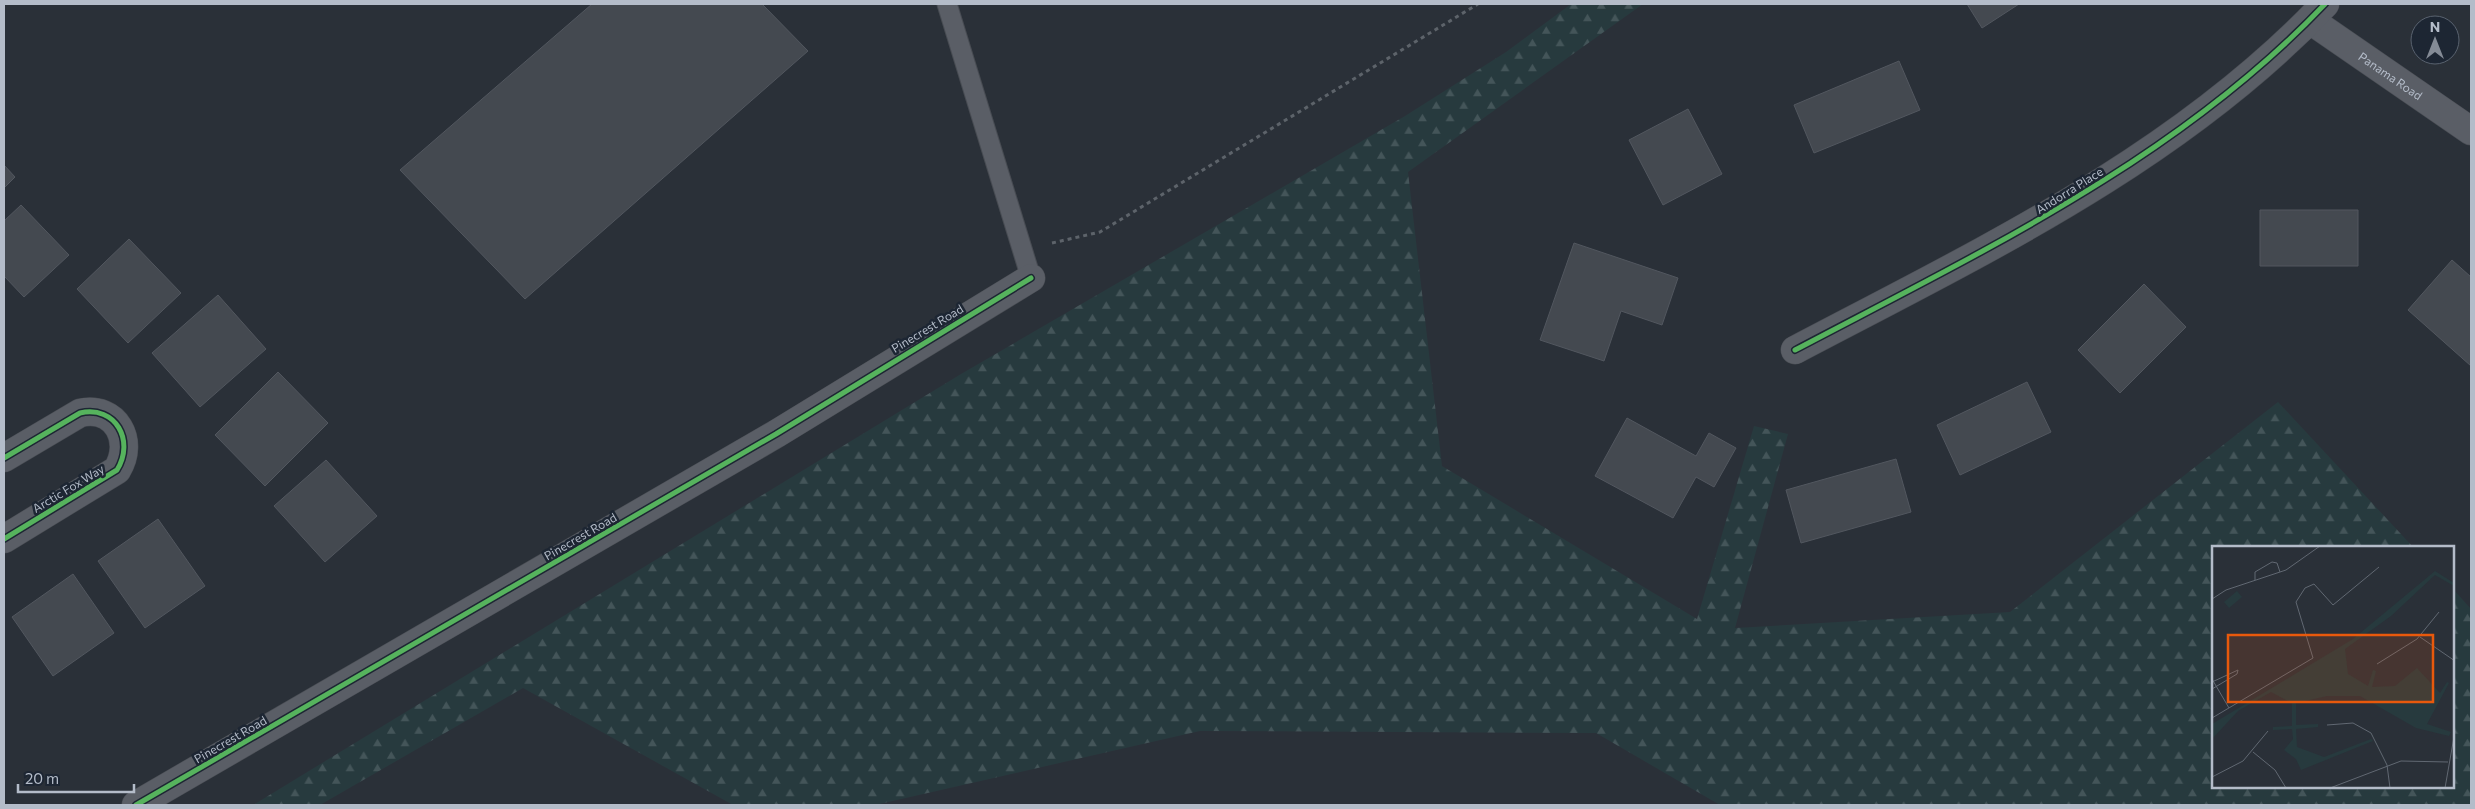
<svg xmlns="http://www.w3.org/2000/svg" width="2475" height="809" viewBox="0 0 2475 809" font-family="Commissioner,sans-serif">
	<style>
		.forest { fill: url(#forest-firs) }
		.building { fill: #444950; stroke: #52575f }
		.lines { fill: none; stroke-linecap: round; stroke-linejoin: round }
		.service-casing { stroke: #484c53; stroke-width: 21 }
		.minor-casing { stroke: #484c53; stroke-width: 29 }
		.path { stroke: #5d636a; stroke-width: 3; stroke-dasharray: 4 4; stroke-linecap: butt }
		.service { stroke: #5a5e66; stroke-width: 19 }
		.minor { stroke: #5a5e66; stroke-width: 28 }
		.cycleway-casing { stroke: #1d2633; stroke-width: 8 }
		.cycleway { stroke: #56b35d; stroke-width: 5 }
		.labels { text-anchor: middle; dominant-baseline: central; stroke-width: 5; stroke-linejoin: round; paint-order: stroke }
		.street-label { font-size: 12px; fill: #b4bcc9; stroke: #1d2633 }
		.inset-road { fill: none; stroke: #616872; stroke-width: 1 }
		.view { fill: #e8590c; fill-opacity: 0.15; stroke: #e8590c; stroke-width: 2.5 }
		.inset-edge { fill: none; stroke: #b4bcc9; stroke-width: 2.5 }
	</style>
	<defs>
		<pattern id="forest-firs" width="22" height="20" patternUnits="userSpaceOnUse" patternTransform="scale(1.25)"><rect width="22" height="20" fill="#273a3e"/><path d="M5 1l3.5 6h-7zM16 11l3.5 6h-7z" fill="#445559"/></pattern>
	</defs>
	<rect width="100%" height="100%" fill="#2a3038"/>
	<path class="forest" d="M1571 4H1643L1408 172 1442 466 1697 619 1754 426 1788 434 1735 628 2010 612 2278 402 2414 548H2214V788H2454V590L2471 609V805H1720L1596 733 1200 731 875 805H733L523 688 320 805H253L961 374 1405 116 1506 52Z"/>
	<path class="building" d="M592 4H762L808 51 525 299 400 170Z
		M1967 4H2019L1982 28Z
		M1899 61 1920 110 1814 153 1794 105Z
		M1688 109 1722 174 1663 205 1629 140Z
		M4 165 15 177 4 188Z
		M21 205 69 255 24 297 4 276V221Z
		M2260 210H2358V266H2260Z
		M129 239 181 293 128 343 77 289Z
		M1574 243 1678 278 1662 325 1621 311 1604 361 1540 340Z
		M2452 260 2471 277V366L2408 310Z
		M2144 284 2186 327 2120 393 2078 350Z
		M218 295 266 349 200 407 152 353Z
		M278 372 328 423 265 486 215 435Z
		M2027 382 2051 432 1960 475 1937 425Z
		M1627 418 1696 456 1709 433 1736 448 1714 487 1696 477 1673 518 1595 476Z
		M1896 459 1911 512 1801 543 1786 490Z
		M326 460 377 516 325 562 274 506Z
		M158 519 205 586 145 628 98 561Z
		M73 574 114 633 53 676 12 617Z"/>
	<g class="lines">
		<g class="service-casing">
			<path id="service" d="M947 4 1031 278"/>
		</g>
		<g class="minor-casing">
			<g id="minor">
				<path id="s1" d="M2310 20 2471 131"/>
				<path d="M1795 350C1981 252 2178 159 2325 4"/>
				<path d="M4 458 80 413C116 405 135 441 117 470L4 539"/>
				<path d="M136 805 776 434 1031 278"/>
			</g>
		</g>
		<path class="path" d="M1052 243 1100 232 1478 4"/>
		<use href="#service" class="service"/>
		<use href="#minor" class="minor"/>
		<g class="cycleway-casing">
			<path id="cycleway" d="M1795 350C1981 252 2178 159 2325 4
				M4 458 80 413C116 405 135 441 117 470L4 539
				M136 805 776 434 1031 278"/>
		</g>
		<use href="#cycleway" class="cycleway"/>
	</g>
	<g class="labels">
		<g class="street-label">
			<text stroke="none"><textPath href="#s1" startOffset="98">Panama Road</textPath></text>
			<text transform="translate(2069 190) rotate(-32)">Andorra Place</text>
			<text transform="translate(927 328) rotate(-31)">Pinecrest Road</text>
			<text transform="translate(68 488) rotate(-31)">Arctic Fox Way</text>
			<text transform="translate(580 536) rotate(-30)">Pinecrest Road</text>
			<text transform="translate(230 739) rotate(-30)">Pinecrest Road</text>
		</g>
	</g>
	<g transform="translate(2212 546)">
		<rect width="242" height="242" fill="#2a3038"/>
		<path d="M223 25 242 37V40L223 29 179 70 133 103 136 128 156 140 161 124 164 125 160 141 183 140 205 122 228 147 235 136 237 137 215 178 239 186 237 190 204 182 148 150H115L84 157V179L106 178V181L84 183 85 201 112 211 159 193 161 195 89 224 84 213 72 204 81 193 80 183 61 184V181L80 180V157L59 146 26 165 0 193V178L141 93Z" fill="#273a3e"/>
		<path d="M25 45 30 51 17 62 12 56Z" fill="#273a3e"/>
		<path class="inset-road" d="M43 34V26L60 16 65 17 68 26M0 53 14 44 74 24 108 0M208 91 243 115M165 118 205 93 227 66M0 133 17 162M0 136 26 124 25 128 0 143M0 172 101 112 84 56 93 42 102 38 121 59 167 21M115 179 141 177 159 187 175 219 178 242M41 206 63 224 74 242M0 231 31 215 56 185M118 242 189 215 236 216M233 242 243 185"/>
		<path class="view" d="M16 89H221V156H16Z"/>
		<rect width="242" height="242" class="inset-edge"/>
	</g>
	<rect width="2475" height="809" fill="none" stroke="#b4bcc9" stroke-width="10"/>
	<g transform="translate(2435 40)"><circle r="24" fill="#1d2633" stroke="#59626f"/>
	<path d="M0-4L9 19L0 12L-9 19Z" fill="#848b96"/>
	<text y="-8" font-size="14" font-weight="bold" text-anchor="middle" fill="#b4bcc9">N</text>
	</g>
	<path d="M18 784v8h116v-8" fill="none" stroke="#b4bcc9" stroke-width="2.5"/>
	<text x="25" y="784" font-size="15" fill="#b4bcc9" stroke="#1d2633" stroke-width="4" paint-order="stroke">20 m</text>
</svg>
